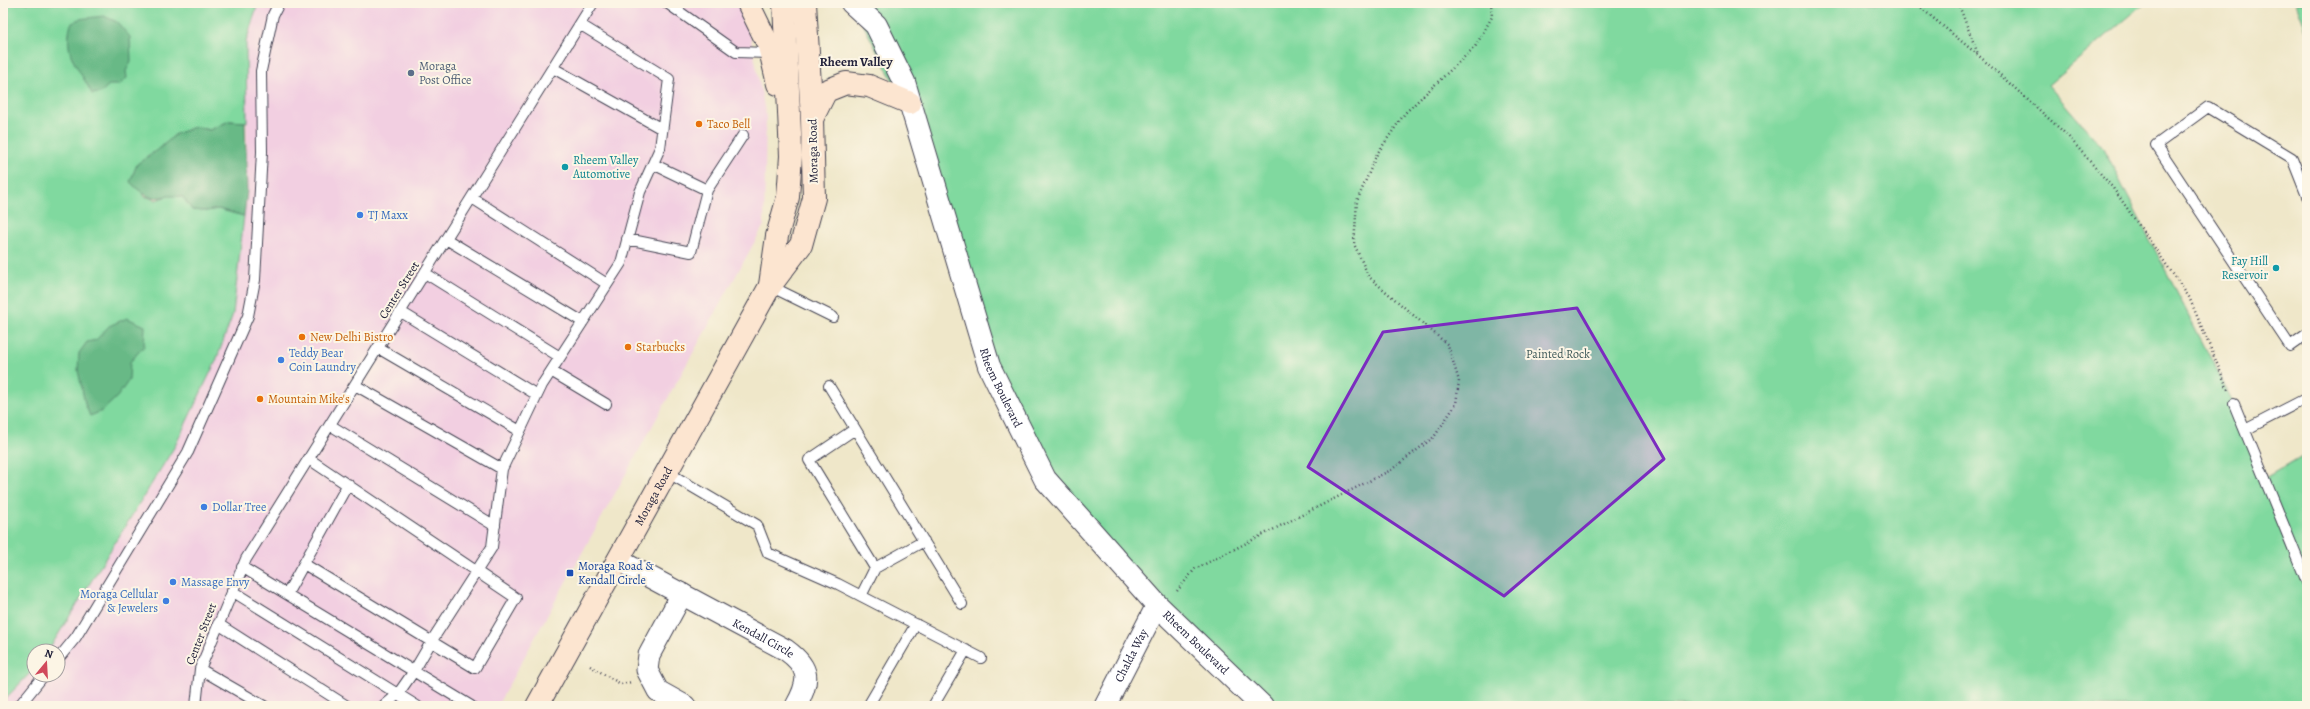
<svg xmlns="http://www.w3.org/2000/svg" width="2310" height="709" viewBox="0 0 2310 709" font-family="Alegreya,serif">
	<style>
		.built { fill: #f2cfe1 }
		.green { fill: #80d99f; stroke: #517e6d }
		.forest { fill: #68b986; stroke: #456e60 }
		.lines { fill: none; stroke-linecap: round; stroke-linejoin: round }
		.service-casing { stroke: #414050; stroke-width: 12 }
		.minor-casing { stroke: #414050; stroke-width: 23 }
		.tertiary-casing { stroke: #414050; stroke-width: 24 }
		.secondary-casing { stroke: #414050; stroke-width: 24 }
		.path { stroke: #414050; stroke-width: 2.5; stroke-dasharray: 1 3; stroke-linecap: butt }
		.service { stroke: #fff; stroke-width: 10 }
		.minor { stroke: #fff; stroke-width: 21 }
		.tertiary { stroke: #fff; stroke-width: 22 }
		.secondary { stroke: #fce5d0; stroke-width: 22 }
		.marked { fill: #7b2cbf; fill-opacity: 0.2; stroke: #7b2cbf; stroke-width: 3; stroke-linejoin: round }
		.service-dot { fill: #5c6f8a; stroke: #fcf5e5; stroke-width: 1.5 }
		.food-dot { fill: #e8710a; stroke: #fcf5e5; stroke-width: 1.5 }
		.culture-dot { fill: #0f9aa8; stroke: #fcf5e5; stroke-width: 1.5 }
		.shop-dot { fill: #3f7fe0; stroke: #fcf5e5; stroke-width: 1.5 }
		.transit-dot { fill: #1a4fb4; stroke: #fcf5e5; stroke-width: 1.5 }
		.labels { text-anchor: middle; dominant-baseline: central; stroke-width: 4; stroke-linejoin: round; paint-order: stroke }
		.service-label { font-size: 12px; fill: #4e5e75; stroke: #fcf5e5; text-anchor: start }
		.food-label { font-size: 12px; fill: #c56008; stroke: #fcf5e5; text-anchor: start }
		.street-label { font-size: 12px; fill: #22223b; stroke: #fcf5e5 }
		.culture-label { font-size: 12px; fill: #0d838f; stroke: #fcf5e5; text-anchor: start }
		.shop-label { font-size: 12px; fill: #366cbe; stroke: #fcf5e5; text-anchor: start }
		.park-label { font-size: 12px; fill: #3e5959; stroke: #fcf5e5 }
		.transit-label { font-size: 12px; fill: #164399; stroke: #fcf5e5; text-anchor: start }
		.neighbourhood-label { font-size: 13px; font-weight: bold; fill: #22223b; stroke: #fcf5e5 }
	</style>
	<rect width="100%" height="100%" fill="#fcf5e5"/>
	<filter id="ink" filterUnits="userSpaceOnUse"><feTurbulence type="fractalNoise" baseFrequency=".025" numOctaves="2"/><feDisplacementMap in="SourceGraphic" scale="8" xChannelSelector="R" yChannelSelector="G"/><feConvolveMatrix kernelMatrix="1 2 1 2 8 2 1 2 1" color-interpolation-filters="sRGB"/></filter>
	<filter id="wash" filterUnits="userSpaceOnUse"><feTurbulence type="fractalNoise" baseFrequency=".012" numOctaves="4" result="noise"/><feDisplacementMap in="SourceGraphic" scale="16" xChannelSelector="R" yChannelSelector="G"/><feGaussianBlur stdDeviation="0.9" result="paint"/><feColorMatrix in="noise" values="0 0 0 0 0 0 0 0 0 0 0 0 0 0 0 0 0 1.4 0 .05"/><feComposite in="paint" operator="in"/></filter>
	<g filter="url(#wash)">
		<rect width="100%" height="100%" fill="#efe7c9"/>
		<path class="built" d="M258 3H744L766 117 764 225 497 706H3V701L34 669V675H58V651H48L175 446 216 361 233 314 247 191 246 42Z"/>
		<path class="green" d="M3 3H258L246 42 247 122 229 121 210 130 195 127 176 134 159 149 147 156 144 196 156 200 170 195 183 197 192 210 206 211 218 209 244 216 233 314 216 361 175 446 48 651H34V669L3 701Z
			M852 3H2145L2048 85 2103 148 2234 404 2265 478 2307 453V706H1262L1045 479 989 366 918 129Z
			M2296 3H2307V33Z"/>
		<path class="forest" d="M104 16 117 22 130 37 131 61 126 71 127 78 119 85H109L100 93 92 94C80 68 62 56 71 24L79 19Z
			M229 121 245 122 247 191 244 216 218 209 206 211 192 210 183 197C153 192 158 209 130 182L137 164 159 149 176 134 195 127 210 130Z
			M127 318 145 326 144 346 130 362 129 380 117 397 102 411 90 416 85 404 78 370 79 353 87 342 96 340 109 326Z"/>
	</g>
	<g filter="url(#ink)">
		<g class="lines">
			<g class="service-casing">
				<path id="service" d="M667 3 736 52 771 53
					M553 68 662 129
					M653 164 707 190
					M2307 196 2292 158 2208 107 2156 145 2290 346 2307 334
					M472 198 607 284
					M446 239 583 322
					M627 239 691 252 707 190 743 135
					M425 273 560 357
					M770 286 833 317
					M401 312 537 395
					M378 348 520 431
					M551 371 606 404
					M355 385 502 469
					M829 386 962 604
					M2234 404 2307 582
					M330 425 495 526
					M855 429 809 460 875 568 924 541
					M2245 430 2307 398
					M667 472 757 525 768 553 838 584 981 658
					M304 564 475 668 516 598 309 459
					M242 567 471 706
					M232 591 417 706
					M287 594 348 484
					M861 596 875 568
					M218 624 347 706
					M58 659 76 637 188 452 248 316 255 280 262 152 261 71 273 15 279 3
					M200 669 264 706
					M19 706 44 675
					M196 706 200 669 246 559 593 3
					M384 706 398 694 414 671 431 642 492 547 502 469 542 385 621 263 640 192 660 148 669 79 581 25
					M868 706 916 624
					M933 706 966 650"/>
			</g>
			<g class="minor-casing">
				<g id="minor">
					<path id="s1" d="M618 560 786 650C811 668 810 681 796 706"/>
					<path d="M682 594 649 655 647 670 658 691 685 706"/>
					<path id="s2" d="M1105 706 1157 605"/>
				</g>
			</g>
			<g class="tertiary-casing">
				<g id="tertiary">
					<path id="s3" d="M852 3 876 25 904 82 989 366 1045 479 1157 605 1262 706"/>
				</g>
			</g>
			<g class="secondary-casing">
				<g id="secondary">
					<path d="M748 3 769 46 778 84"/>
					<path d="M813 117 826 91 846 83 869 86 910 103"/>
					<path d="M770 285 777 236 788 197 791 156 784 3"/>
					<path id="s4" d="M537 706 770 286 801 245 814 198 812 118 805 3"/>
				</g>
			</g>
			<path class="path" d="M1915 3 1978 55 2067 135 2113 188 2189 297 2229 392
				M1958 3 1978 54
				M1177 591 1195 569 1391 470 1434 437 1456 404 1459 381 1448 345 1369 277 1354 244 1357 201 1377 154 1405 113 1475 47 1492 17 1491 3
				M590 666 621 684 632 682"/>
			<use href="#service" class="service"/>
			<use href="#minor" class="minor"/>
			<use href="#tertiary" class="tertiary"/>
			<use href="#secondary" class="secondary"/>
		</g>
	</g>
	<path class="marked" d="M1577 308 1664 459 1504 596 1308 467 1383 332Z"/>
	<circle class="service-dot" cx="411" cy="73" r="4"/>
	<g class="food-dot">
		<circle cx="699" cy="124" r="4"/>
		<circle cx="302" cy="337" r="4"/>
		<circle cx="628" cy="347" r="4"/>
		<circle cx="260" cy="399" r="4"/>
	</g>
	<g class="culture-dot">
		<circle cx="565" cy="167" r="4"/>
		<circle cx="2276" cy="268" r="4"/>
	</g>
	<g class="shop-dot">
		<circle cx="360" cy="215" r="4"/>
		<circle cx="281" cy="360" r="4"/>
		<circle cx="204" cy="507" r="4"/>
		<circle cx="173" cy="582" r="4"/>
		<circle cx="166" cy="601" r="4"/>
	</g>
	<rect class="transit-dot" x="566" y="569" width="8" height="8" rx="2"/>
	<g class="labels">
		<g class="service-label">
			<text x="419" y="66">Moraga<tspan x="419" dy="14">Post Office</tspan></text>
		</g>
		<g class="food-label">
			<text x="707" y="124">Taco Bell</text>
			<text x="310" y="337">New Delhi Bistro</text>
			<text x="636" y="347">Starbucks</text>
			<text x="268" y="399">Mountain Mike's</text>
		</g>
		<g class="street-label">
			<text transform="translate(813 151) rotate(-91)">Moraga Road</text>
			<text transform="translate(399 290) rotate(-58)">Center Street</text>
			<text stroke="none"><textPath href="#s3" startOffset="417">Rheem Boulevard</textPath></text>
			<text stroke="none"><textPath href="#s4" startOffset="240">Moraga Road</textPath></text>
			<text transform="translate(201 634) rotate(-69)">Center Street</text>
			<text stroke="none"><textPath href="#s1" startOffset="165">Kendall Circle</textPath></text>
			<text stroke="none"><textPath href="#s3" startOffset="741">Rheem Boulevard</textPath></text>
			<text stroke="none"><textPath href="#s2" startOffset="57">Chalda Way</textPath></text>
		</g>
		<g class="culture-label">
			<text x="573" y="160">Rheem Valley<tspan x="573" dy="14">Automotive</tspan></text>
			<text x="2268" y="261" text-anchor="end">Fay Hill<tspan x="2268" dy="14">Reservoir</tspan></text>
		</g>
		<g class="shop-label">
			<text x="368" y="215">TJ Maxx</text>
			<text x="289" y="353">Teddy Bear<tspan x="289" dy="14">Coin Laundry</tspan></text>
			<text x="212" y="507">Dollar Tree</text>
			<text x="181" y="582">Massage Envy</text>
			<text x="158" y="594" text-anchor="end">Moraga Cellular<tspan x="158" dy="14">&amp; Jewelers</tspan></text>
		</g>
		<g class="park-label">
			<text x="1558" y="354">Painted Rock</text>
		</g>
		<g class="transit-label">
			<text x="578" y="566">Moraga Road &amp;<tspan x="578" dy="14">Kendall Circle</tspan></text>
		</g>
		<g class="neighbourhood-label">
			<text x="856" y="61">Rheem Valley</text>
		</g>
	</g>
	<rect width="2310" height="709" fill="none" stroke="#fcf5e5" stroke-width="16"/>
	<g transform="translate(46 663) rotate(18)"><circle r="19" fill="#fcf5e5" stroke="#a5a1a1"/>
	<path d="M0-3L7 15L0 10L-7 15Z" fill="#d1495b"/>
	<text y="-6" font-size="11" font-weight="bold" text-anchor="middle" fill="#22223b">N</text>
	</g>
</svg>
